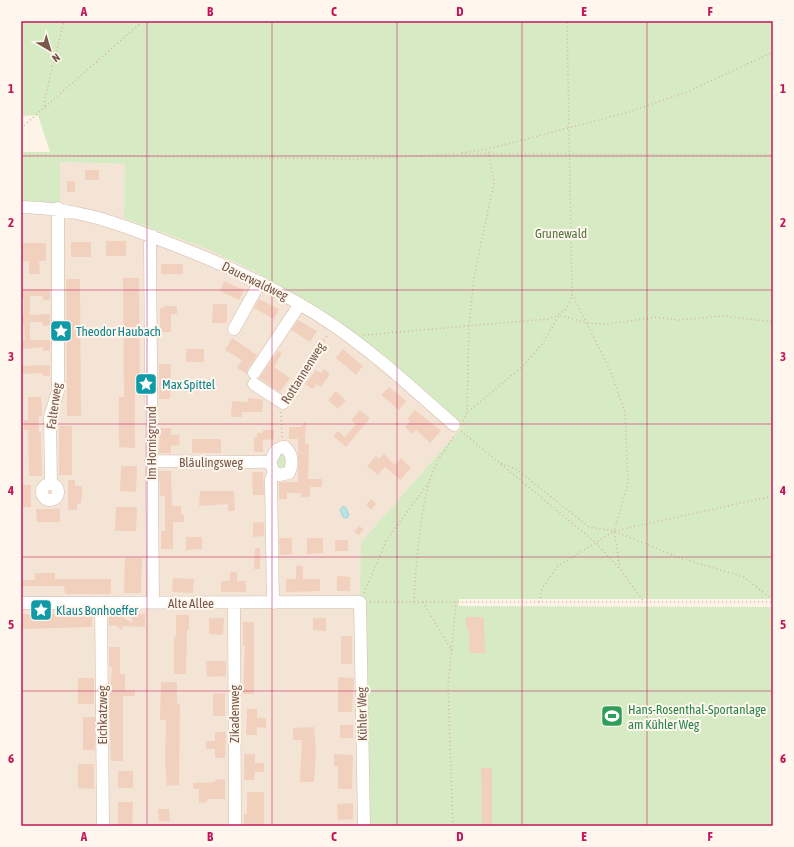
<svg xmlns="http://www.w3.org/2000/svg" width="794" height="847" viewBox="0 0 794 847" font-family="'Asap Condensed',sans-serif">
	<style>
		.residential { fill: #f4e4d5 }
		.green { fill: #d6ebc4 }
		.water { fill: #bae3e7; stroke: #a0d3d9 }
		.building { fill: #f2d0be }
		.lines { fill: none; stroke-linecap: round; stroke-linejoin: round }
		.minor-casing { stroke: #d1bcae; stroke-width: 13 }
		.path { stroke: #d8b3a0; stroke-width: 1.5; stroke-dasharray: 1 3; stroke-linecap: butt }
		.minor { stroke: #fff; stroke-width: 12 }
		.grid { fill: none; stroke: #c2185b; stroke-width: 1; stroke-opacity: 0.55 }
		.labels { text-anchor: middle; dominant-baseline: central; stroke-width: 4; stroke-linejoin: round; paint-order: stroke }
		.park-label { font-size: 13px; fill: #53773f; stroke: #fff7ed }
		.street-label { font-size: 13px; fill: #77584a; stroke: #fff7ed }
		.culture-label { font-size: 13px; fill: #0d838f; stroke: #fff7ed; text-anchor: start }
		.leisure-label { font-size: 13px; fill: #27864d; stroke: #fff7ed; text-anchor: start }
		.neatline { fill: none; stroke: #c2185b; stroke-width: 1.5 }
		.grid-label { font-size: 13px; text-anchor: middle; font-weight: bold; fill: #c2185b }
	</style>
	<rect width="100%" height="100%" fill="#fdf3e7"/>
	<path class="residential" d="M60 162 125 164 124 218 207 249 252 270 302 299 345 327 462 427 361 542 364 826H21V202Z"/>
	<path class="green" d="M21 21H773V599H459L458 606 773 607V826H364L360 602 361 542 462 427 345 327 302 299 252 270 207 249 124 218 125 164 60 162V204L21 202V152H50L38 115 21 116Z
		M281 450 286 455 287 467 281 471 275 467Z"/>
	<path class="water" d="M343 506 346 508 349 515 347 518 343 517 340 510Z"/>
	<path class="building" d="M85 170H99V180H85Z
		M67 181H75V192H67Z
		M106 241H126V256H106Z
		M71 242H91V257H71Z
		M21 243H46V261H39L40 274H29V261H22Z
		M161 264H183V274H161Z
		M123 278H139L140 387H135V448L119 447V397H124Z
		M66 279H80L81 416H67Z
		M224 281 244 290 239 300 220 291Z
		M22 289H50V300H43V296H30V315L50 314V325L43 326V322H30V340H50V351H43V347L22 349V340H25L24 324H22V315H24V298H22Z
		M259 299 279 309 274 319 254 308Z
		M213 304H227V323H212Z
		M164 306H177V314H171V332H160V308H164Z
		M298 320 317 331 310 342 291 330Z
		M232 338 257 355 248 369 247 374 237 368 242 360 225 350Z
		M186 349H204V362H186Z
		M343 349 363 366 356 375 336 358Z
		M278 351 282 353 274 367 290 378 280 392 259 378Z
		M159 364H171L170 399H159Z
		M50 365V376H43V373L21 374V366Z
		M324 369 330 374 321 387 316 384 313 389 305 384 316 370 321 373Z
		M389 387 406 401 399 410 381 395Z
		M336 391 346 401 338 409 328 400Z
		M28 397H41L42 416H39V433H41L42 476H29L28 430H24V420H28Z
		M248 398 263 399 262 412H242V417H231L232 401 248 402Z
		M360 410 370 418 346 447 333 436 338 431 345 437 356 424 351 420Z
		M415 410 441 431 430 443 416 430 412 434 405 427 410 421 407 419Z
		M306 421 305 444H309L308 479H322V487H310V497H301V493H287V499H279V482H298V439H289V427H301Z
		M59 426H72V475H59Z
		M160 428H171V435H179L180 445 171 446V453H159Z
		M263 430H274V439L263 440V452H254V437H257V433H263Z
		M192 439H221V453H192Z
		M384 454 395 465 401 458 411 468 400 480 385 467 378 475 367 466 376 456 379 459Z
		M121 466H137L136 492 120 491Z
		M159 471H171L172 506H181V515H184V522H173V549H161V531H165V496H160Z
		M252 472H263L264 495H253Z
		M68 480H75V486H82V498H81V504H77V510H68Z
		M21 485H31V507H23V504H21Z
		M200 491H234L235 511H228V504L199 506Z
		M371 499 376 504 371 510 366 505Z
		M116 507H137L136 531H115Z
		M36 509H60V522H37Z
		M264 522V536L253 537V523Z
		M359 526 364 529 359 535 354 532Z
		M186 537H202V549L186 550Z
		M279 538H292V554L280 555Z
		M307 538H323V553L307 554Z
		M335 540H348V551H335Z
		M255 548H260V569H254Z
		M125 558H142L141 593H124Z
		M296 566H303V579H320V591L286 592V579H296Z
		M230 572H237V581H246V592H221V581H230Z
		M35 573H55V579H111V594H65L64 586H21V580H35Z
		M337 576 350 577V591H337Z
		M173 578 194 579 193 593 172 592Z
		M109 613H117L132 623V614H145V627L123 626 122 630 115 625 109 626Z
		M21 614H92V627L21 629Z
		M176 615H189V630H187L186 674H174V636L176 637Z
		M466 617H484L485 653H469V629H466Z
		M209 618H224L223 635 209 634Z
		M313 618H326V631L313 630Z
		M243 622H254V694H243L245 646H243Z
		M341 636H352V664H341Z
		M109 647H120V674H125V690H135V696H123V761H111L109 706 112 667H109Z
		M206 661H226V676L207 677Z
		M338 677 354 678 352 712H338Z
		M78 678H94V704H78Z
		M161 682H177V704H180L179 785 167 786 165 765 166 720H160Z
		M225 693V716H213V694Z
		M247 709H257V718H266V728L257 727V735H246Z
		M83 717H95V750H83Z
		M340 725H353V738H340Z
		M314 727 316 750 314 782H300L302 740H293V728Z
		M215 732H226L225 758H215V749H206V741H215Z
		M244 754H255V763H264V772H255L254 780H244Z
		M334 754 353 755 352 789H338V766H334Z
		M78 764H94V789L78 788Z
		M481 768H492V826H482Z
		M118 771H133V788H118Z
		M225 779V799H207V802L199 803V789H193V783L215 782V780Z
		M247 792H264V826H244V814H247Z
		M118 802H133L132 825H118Z
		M353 803V819L338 820 337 804Z
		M158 809H169L170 821 159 822Z"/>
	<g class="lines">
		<g class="minor-casing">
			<path id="minor" d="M21 207C77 208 115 222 166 242 225 264 281 290 333 325 377 355 415 391 454 425
				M234 329 260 282
				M254 373 300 304
				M254 384 283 403
				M282 447H285C293 454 293 465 289 473L279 475 274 472 270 462 276 450Z
				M151 461 270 462
				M51 484 50 417 58 391V208
				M42 492a8 8 0 1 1 16 0a8 8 0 1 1-16 0Z
				M21 603 360 602 364 826
				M101 603 103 826
				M153 603 150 244 153 236
				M234 603 235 826
				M273 603 271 479 274 472"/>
		</g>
		<path class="path" d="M45 106V97L64 21
			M21 128 143 21
			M462 153 488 149 629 112 689 91 773 52
			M21 155 357 159 456 154 773 155
			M572 294 610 370 625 412 628 484 614 531 620 568
			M364 335 548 319C562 314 569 309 572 294L567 21
			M289 394 328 334
			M281 412 282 438
			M468 412 525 364 543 343 559 315 588 323 608 324 657 317 679 320 723 316 773 322
			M463 421 467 412 469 325 474 277 494 182 488 149
			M461 431 596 543 620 569 644 602
			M501 463 516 469 589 527 614 531 680 558 744 577 773 600
			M364 593 386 541 429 482 437 462 455 434
			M370 602H773
			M414 602C416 562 419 523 429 483
			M423 602 452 651
			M539 602 542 589 557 567 614 531 773 496
			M453 826 448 686 456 602"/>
		<use href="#minor" class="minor"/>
	</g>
	<path class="grid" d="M147 21V826M272 21V826M397 21V826M522 21V826M647 21V826M21 156H773M21 290H773M21 424H773M21 557H773M21 691H773"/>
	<defs>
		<g id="sight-square" transform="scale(1.15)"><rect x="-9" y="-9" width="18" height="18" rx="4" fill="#0f9aa8" stroke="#fff7ed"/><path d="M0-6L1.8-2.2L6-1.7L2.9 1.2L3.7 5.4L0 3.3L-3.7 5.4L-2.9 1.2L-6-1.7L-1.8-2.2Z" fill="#fff"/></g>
		<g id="stadium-square" transform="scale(1.15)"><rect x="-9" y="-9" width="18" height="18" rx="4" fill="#2e9e5b" stroke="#fff7ed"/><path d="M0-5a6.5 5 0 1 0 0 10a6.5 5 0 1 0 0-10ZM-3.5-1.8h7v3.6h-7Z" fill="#fff"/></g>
	</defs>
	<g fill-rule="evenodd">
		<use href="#sight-square" x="61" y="331"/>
		<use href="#sight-square" x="146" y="384"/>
		<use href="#sight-square" x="41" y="610"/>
		<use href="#stadium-square" x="612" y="716"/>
	</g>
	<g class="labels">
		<g class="park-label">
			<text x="561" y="233">Grunewald</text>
		</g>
		<g class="street-label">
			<text transform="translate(255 281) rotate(26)">Dauerwaldweg</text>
			<text transform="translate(303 373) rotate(-58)">Rottannenweg</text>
			<text transform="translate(54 406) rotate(-82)">Falterweg</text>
			<text transform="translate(151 443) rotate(-90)">Im Hornisgrund</text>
			<text x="211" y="462">Bläulingsweg</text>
			<text x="191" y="603">Alte Allee</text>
			<text transform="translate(234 714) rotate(-90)">Zikadenweg</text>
			<text transform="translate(362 714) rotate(-91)">Kühler Weg</text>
			<text transform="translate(102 715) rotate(-90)">Eichkatzweg</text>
		</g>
		<g class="culture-label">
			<text x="76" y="331">Theodor Haubach</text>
			<text x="162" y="384">Max Spittel</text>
			<text x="56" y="610">Klaus Bonhoeffer</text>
		</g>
		<g class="leisure-label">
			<text x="628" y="709">Hans-Rosenthal-Sportanlage<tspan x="628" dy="15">am Kühler Weg</tspan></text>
		</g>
	</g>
	<rect width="794" height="847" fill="none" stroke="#fff7ed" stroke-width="44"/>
	<g transform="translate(50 50) rotate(142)" stroke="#fff7ed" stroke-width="3" paint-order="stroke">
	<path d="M0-3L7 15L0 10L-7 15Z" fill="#77584a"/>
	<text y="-6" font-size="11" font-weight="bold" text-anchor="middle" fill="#77584a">N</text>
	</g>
	<rect x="22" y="22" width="750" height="803" class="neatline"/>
	<g class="grid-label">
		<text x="84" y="16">A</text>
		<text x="210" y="16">B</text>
		<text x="334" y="16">C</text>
		<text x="460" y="16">D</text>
		<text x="584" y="16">E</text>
		<text x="710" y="16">F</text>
		<text x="11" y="93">1</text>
		<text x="783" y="93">1</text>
		<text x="11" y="227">2</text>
		<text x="783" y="227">2</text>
		<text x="11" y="361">3</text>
		<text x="783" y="361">3</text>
		<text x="11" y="495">4</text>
		<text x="783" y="495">4</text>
		<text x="11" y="629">5</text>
		<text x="783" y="629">5</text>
		<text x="11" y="763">6</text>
		<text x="783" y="763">6</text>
		<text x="84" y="841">A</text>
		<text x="210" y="841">B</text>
		<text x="334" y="841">C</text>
		<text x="460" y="841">D</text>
		<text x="584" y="841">E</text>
		<text x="710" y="841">F</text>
	</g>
</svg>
